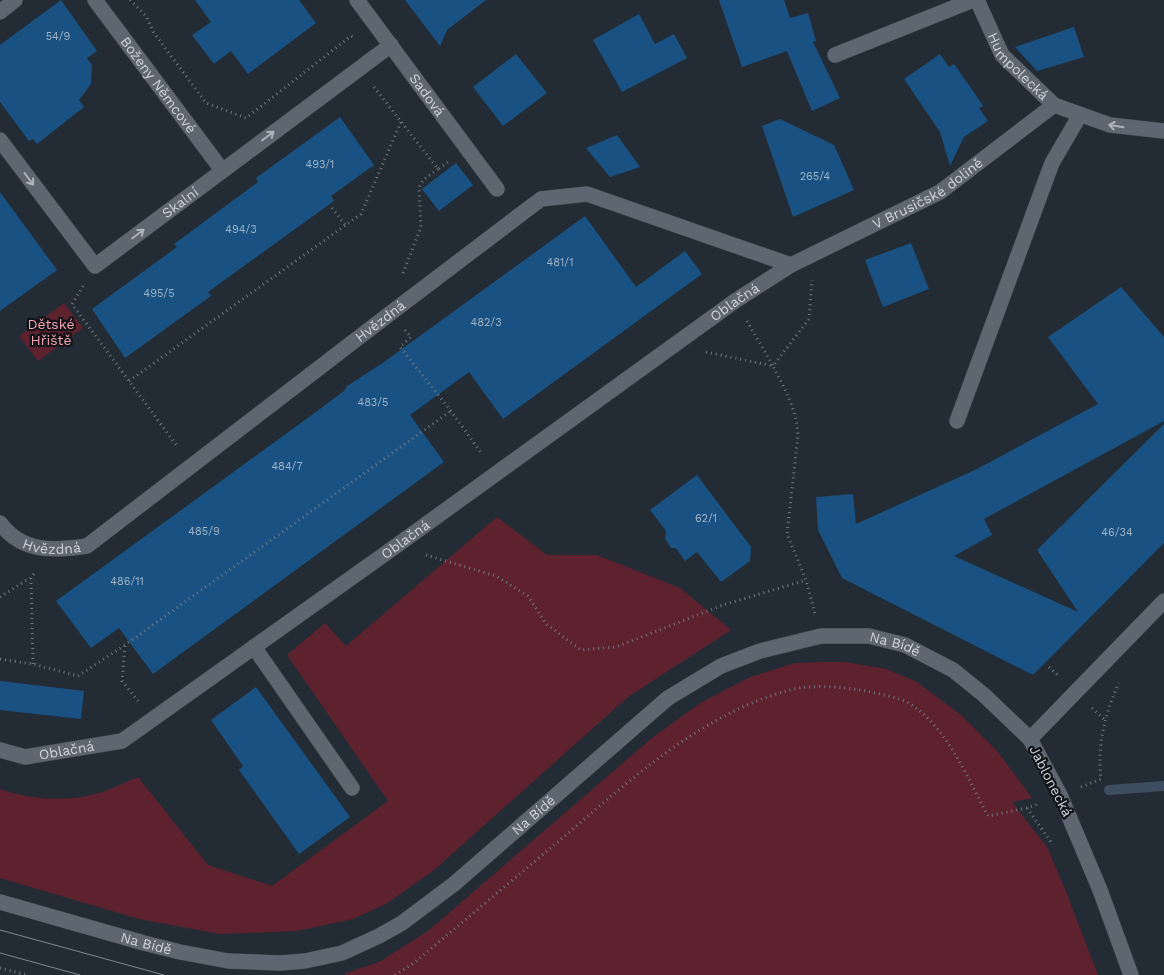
<svg xmlns="http://www.w3.org/2000/svg" width="1164" height="975" viewBox="0 0 1164 975" font-family="'Work Sans',sans-serif">
	<style>
		.green { fill: #5e212e }
		.lines { fill: none; stroke-linecap: round; stroke-linejoin: round }
		.stream { stroke: #3e4e61; stroke-width: 10 }
		.building { fill: #195282 }
		.service-casing { stroke: #434a51; stroke-width: 16 }
		.minor-casing { stroke: #434a51; stroke-width: 16 }
		.tertiary-casing { stroke: #434a51; stroke-width: 16 }
		.secondary-casing { stroke: #434a51; stroke-width: 16 }
		.path { stroke: #71787f; stroke-width: 3; stroke-dasharray: 1 4; stroke-linecap: butt }
		.service { stroke: #5e6771; stroke-width: 15 }
		.minor { stroke: #5e6771; stroke-width: 15 }
		.tertiary { stroke: #5e6771; stroke-width: 15 }
		.secondary { stroke: #5e6771; stroke-width: 15 }
		.tram { stroke: #81888f; stroke-width: 1 }
		.oneway { stroke: #adb3ba }
		.labels { text-anchor: middle; dominant-baseline: central; stroke-width: 4.5; stroke-linejoin: round; paint-order: stroke }
		.number-label { font-size: 11px; fill: #a2b4c4 }
		.street-label { font-size: 14px; fill: #cfd4da; stroke: #101418 }
		.park-label { font-size: 14px; fill: #faa3b1; stroke: #101418 }
	</style>
	<rect width="100%" height="100%" fill="#232c34"/>
	<path class="green" d="M64 303 83 328 38 361 19 336Z
		M497 517 547 555H597L680 588 731 630 628 697 434 870 386 904 353 919 297 931 220 934 139 919 0 878V789C28 799 62 802 91 795 107 792 123 783 138 777L208 865 272 886 388 801 287 655 325 623 346 646Z
		M821 662H845L886 669 917 682 961 715 998 752 1032 798 1012 802 1047 847 1066 892 1098 975H345L346 973 379 962 428 931 653 737 702 702 750 677 795 663Z"/>
	<g class="lines">
		<path class="stream" d="M1109 790 1164 786"/>
	</g>
	<path class="building" d="M61 0 97 51 87 58 92 65 91 84 79 100 84 107 37 144 33 139 29 141 0 102V45Z
		M195 0H299L316 23 248 74 231 51 214 64 192 35 211 22Z
		M405 0H486L447 30 440 46Z
		M719 0H784L790 18 808 13 816 41 813 42 840 98 812 111 787 51 742 67Z
		M639 14 655 44 674 34 687 58 622 92 593 40Z
		M1074 27 1084 57 1037 71 1015 47Z
		M516 54 547 93 503 126 473 87Z
		M940 54 949 67 954 64 973 91 983 106 979 108 988 121 964 137 950 166 940 132 904 79Z
		M340 117 374 165 331 196 334 201 208 292 211 296 125 358 92 309 177 247 174 244 258 182 256 178Z
		M780 119 834 145 854 190 793 217 762 126Z
		M617 135 640 167 610 177 586 148Z
		M456 163 473 185 439 211 422 189Z
		M0 192 57 270 0 311Z
		M585 216 636 287 685 251 702 274 503 419 469 372 410 415 444 462 153 674 119 628 91 648 56 601 305 420 344 391 347 386 384 362Z
		M911 243 929 289 883 307 865 260Z
		M1121 287 1164 337V421L984 519 992 535 954 556 1078 612 1037 550 1164 424V543L1033 675 842 578 818 530 816 497 853 494 856 524 977 469 1098 404 1048 337Z
		M697 475 751 547 750 561 721 582 697 552 685 561 676 548H671L665 539 666 531 650 510Z
		M0 681 84 691 81 719 0 710Z
		M256 687 350 817 299 854 239 770 243 766 211 720Z"/>
	<g class="lines">
		<g class="service-casing">
			<path id="service" d="M835 55 973 0
				M957 421 1052 163 1080 115
				M254 647 352 788"/>
		</g>
		<g class="minor-casing">
			<g id="minor">
				<path id="s1" d="M95 0 222 170"/>
				<path id="s2" d="M357 0 497 189"/>
				<path id="s3" d="M977 0 1002 55 1054 105 1110 125 1164 131"/>
				<path d="M0 12 15 0"/>
				<path id="s4" d="M0 140 95 266 391 45"/>
				<path id="s5" d="M0 523C22 553 54 551 87 546L392 312 541 199 587 194 791 265"/>
				<path id="s6" d="M0 750 25 757 122 741 396 546 735 301 791 265 940 192 1054 105"/>
			</g>
		</g>
		<g class="tertiary-casing">
			<g id="tertiary">
				<path id="s7" d="M0 902 144 943 180 952 228 961 280 963 305 961 342 953 379 936 402 923 454 884 668 698 721 666 760 651 821 636H869L905 645 953 670 984 695 1030 739"/>
			</g>
		</g>
		<g class="secondary-casing">
			<path id="secondary" d="M1131 975 1100 890 1060 795 1030 739 1164 601"/>
		</g>
		<path class="path" d="M130 0 146 16 154 33 206 103 246 118 351 36 354 37
			M374 87 438 169 448 162
			M332 208 346 226
			M403 273 421 227 419 188 423 180 438 169
			M83 286 72 304 177 446
			M747 321 773 366 809 319 812 280
			M405 330 411 337 400 347 451 411 482 454
			M706 352 773 366C784 388 797 410 798 435L787 534 806 580 815 614
			M129 381 361 214 401 122
			M426 555 496 576 528 596 546 624 581 650 616 647 723 605 806 580
			M0 597 30 578
			M125 646 122 681 138 701
			M0 659 33 664 78 676 125 645 451 411
			M33 664 31 578 36 571
			M1049 667 1059 676
			M1092 708 1105 720
			M1081 787 1101 779C1097 745 1105 713 1119 683
			M1027 808 1053 845
			M0 968 27 975
			M395 975 414 963C460 924 507 885 553 846 625 785 697 715 790 690 811 684 844 687 865 691 880 694 899 697 912 705 949 731 967 777 988 816L1027 808 1038 804"/>
		<use href="#service" class="service"/>
		<use href="#minor" class="minor"/>
		<use href="#tertiary" class="tertiary"/>
		<use href="#secondary" class="secondary"/>
		<path class="tram" d="M0 930 164 975
			M0 953 80 975"/>
	</g>
	<defs><path id="oneway-shaft" d="M-6 0H5M1.5-3L5.5 0L1.5 3" fill="none" stroke-width="1.6" stroke-linecap="round" stroke-linejoin="round" transform="scale(1.25)"/></defs>
	<g class="oneway">
		<use href="#oneway-shaft" transform="translate(1116 126) rotate(-171)"/>
		<use href="#oneway-shaft" transform="translate(268 136) rotate(-37)"/>
		<use href="#oneway-shaft" transform="translate(29 179) rotate(53)"/>
		<use href="#oneway-shaft" transform="translate(138 234) rotate(-37)"/>
	</g>
	<g class="labels">
		<g class="number-label">
			<text x="58" y="36">54/9</text>
			<text x="320" y="164">493/1</text>
			<text x="815" y="176">265/4</text>
			<text x="241" y="229">494/3</text>
			<text x="560" y="262">481/1</text>
			<text x="159" y="293">495/5</text>
			<text x="486" y="322">482/3</text>
			<text x="373" y="402">483/5</text>
			<text x="287" y="466">484/7</text>
			<text x="706" y="518">62/1</text>
			<text x="204" y="531">485/9</text>
			<text x="1117" y="532">46/34</text>
			<text x="127" y="581">486/11</text>
		</g>
		<g class="street-label">
			<text stroke="none"><textPath href="#s3" startOffset="79">Humpolecká</textPath></text>
			<text stroke="none"><textPath href="#s1" startOffset="106">Boženy Němcové</textPath></text>
			<text stroke="none"><textPath href="#s2" startOffset="118">Sadová</textPath></text>
			<text stroke="none"><textPath href="#s6" startOffset="1100">V Brusičské dolině</textPath></text>
			<text stroke="none"><textPath href="#s4" startOffset="264">Skalní</textPath></text>
			<text stroke="none"><textPath href="#s6" startOffset="878">Oblačná</textPath></text>
			<text stroke="none"><textPath href="#s5" startOffset="465">Hvězdná</textPath></text>
			<text stroke="none"><textPath href="#s6" startOffset="472">Oblačná</textPath></text>
			<text stroke="none"><textPath href="#s5" startOffset="60">Hvězdná</textPath></text>
			<text stroke="none"><textPath href="#s7" startOffset="1008">Na Bídě</textPath></text>
			<text stroke="none"><textPath href="#s6" startOffset="68">Oblačná</textPath></text>
			<text transform="translate(1051 781) rotate(63)">Jablonecká</text>
			<text stroke="none"><textPath href="#s7" startOffset="588">Na Bídě</textPath></text>
			<text stroke="none"><textPath href="#s7" startOffset="152">Na Bídě</textPath></text>
		</g>
		<g class="park-label">
			<text x="51" y="324">Dětské<tspan x="51" dy="16">Hřiště</tspan></text>
		</g>
	</g>
</svg>
